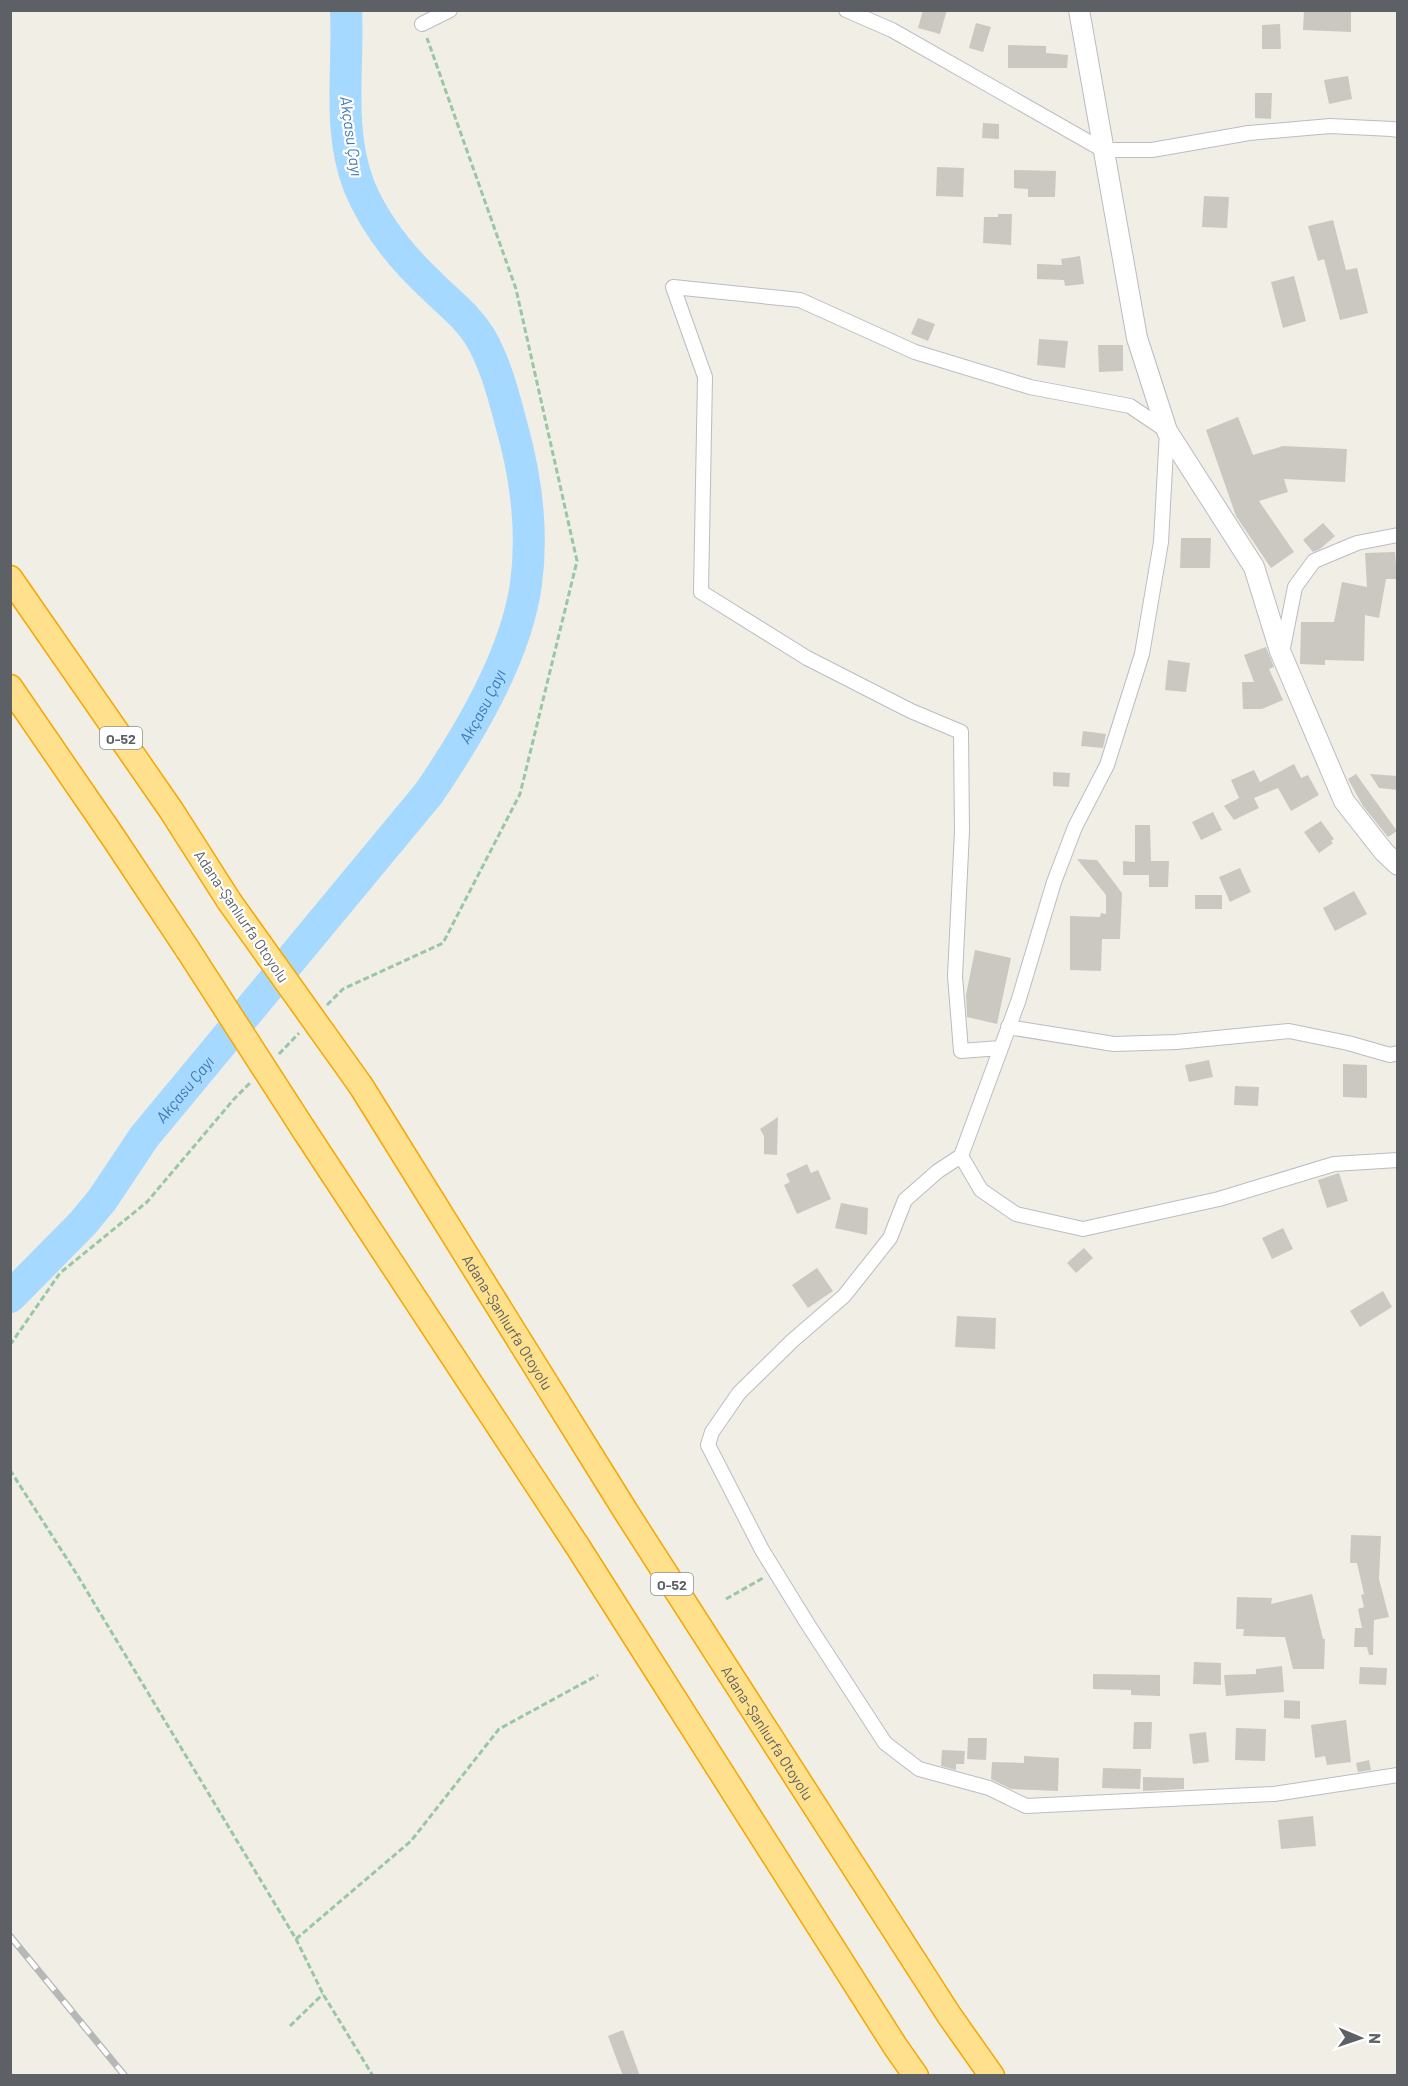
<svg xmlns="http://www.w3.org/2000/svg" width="1408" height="2086" viewBox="0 0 1408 2086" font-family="Barlow,sans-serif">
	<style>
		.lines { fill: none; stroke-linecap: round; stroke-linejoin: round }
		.river { stroke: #a6d9ff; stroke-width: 32 }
		.building { fill: #cbc8c2 }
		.street-casing { stroke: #babdc2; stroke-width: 16 }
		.secondary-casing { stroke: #b9bcc2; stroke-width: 22 }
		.highway-casing { stroke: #f5a700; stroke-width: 27 }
		.path { stroke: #99c7a6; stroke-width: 3; stroke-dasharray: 6 3; stroke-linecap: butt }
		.street { stroke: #fff; stroke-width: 14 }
		.secondary { stroke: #fff; stroke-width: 20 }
		.highway { stroke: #ffe18d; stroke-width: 24 }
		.rail-casing { stroke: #b6b7b7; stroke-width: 7 }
		.rail { stroke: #fff; stroke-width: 4.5; stroke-dasharray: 14; stroke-linecap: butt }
		.highway-bridge-casing { stroke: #f5a700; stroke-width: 27; stroke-linecap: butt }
		.highway-bridge { stroke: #ffe18d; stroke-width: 24 }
		.labels { text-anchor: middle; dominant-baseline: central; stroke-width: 4.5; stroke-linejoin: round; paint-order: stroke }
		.shield { fill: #fff; stroke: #8e9094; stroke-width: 1.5 }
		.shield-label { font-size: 14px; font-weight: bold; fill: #5d6166 }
		.street-label { font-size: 15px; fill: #5d6166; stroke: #fff }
		.water-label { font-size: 16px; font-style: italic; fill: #3e79b7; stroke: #fff }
	</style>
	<rect width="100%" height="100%" fill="#f0eee5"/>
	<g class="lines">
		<path class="river" id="s1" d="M10 1297 83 1223 102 1200 144 1137 429 793C469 734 516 656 526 584 533 532 526 477 512 427 504 397 496 364 480 337 467 316 448 302 431 285 400 256 375 225 359 186 337 129 349 69 346 10"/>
	</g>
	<path class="building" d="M923 10H947L940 34 918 28Z
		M1304 10H1351V32L1303 30Z
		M976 23 991 27 983 52 969 48Z
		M1280 24 1281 49H1262V25Z
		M1008 45 1046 46V53L1068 55 1067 68H1008Z
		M1348 76 1352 99 1329 104 1324 80Z
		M1255 93H1272L1271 119 1255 118Z
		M983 123 999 124V139L982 138Z
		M937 167 964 168 963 197 936 196Z
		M1014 170 1056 171 1055 197H1028V189L1014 188Z
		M1204 196 1229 197 1227 228 1202 227Z
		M998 214H1012L1011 245 983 243 984 217H998Z
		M1333 220 1346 270 1357 268 1368 313 1340 320 1324 259 1318 261 1308 226Z
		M1080 256 1084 284 1065 286 1064 280 1037 279V264L1062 265 1061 259Z
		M1294 276 1306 321 1283 328 1271 282Z
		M918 318 935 324 928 341 911 334Z
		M1039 339 1068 341 1065 368 1037 365Z
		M1098 345H1123V371L1099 372Z
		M1238 417 1253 455 1283 446 1347 449 1345 482 1284 479 1288 492 1259 501 1294 552 1271 568 1236 516 1206 430Z
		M1323 523 1335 536 1320 549 1313 552 1303 540Z
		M1181 538H1211L1210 568H1180Z
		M1395 552 1397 579H1386L1379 618 1365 615 1364 661 1325 660V665L1300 664 1301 622H1334L1342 582 1367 587 1365 553Z
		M1266 647 1274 667 1269 669 1283 700 1262 709H1243L1242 682H1254L1244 655Z
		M1168 660 1190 663 1186 692 1165 690Z
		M1083 731 1106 734 1103 748 1081 746Z
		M1294 764 1301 778 1308 775 1319 795 1291 811 1278 788 1254 798 1259 808 1234 820 1224 806 1239 798 1231 780 1254 770 1260 782Z
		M1053 772 1070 773 1069 787 1053 786Z
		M1356 774 1397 831 1388 837 1363 806 1348 779Z
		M1370 774 1398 776V790L1379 788Z
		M1213 812 1222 830 1201 840 1192 822Z
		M1321 821 1334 839 1331 841 1333 843 1319 853 1304 832Z
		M1135 825H1150L1151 861H1169L1168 887H1149V875H1123V861L1135 862Z
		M1077 859 1097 860 1122 893 1120 939H1102L1101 971 1070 970V916L1100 917 1101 913 1106 914V895Z
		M1240 868 1251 892 1230 902 1219 877Z
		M1354 891 1367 914 1335 931 1323 908Z
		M1195 895H1222V909H1195Z
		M975 950 1011 958 997 1024 967 1017 966 995Z
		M1209 1060 1213 1077 1189 1082 1185 1065Z
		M1343 1064 1367 1065V1098L1343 1097Z
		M1235 1086 1259 1087 1258 1106 1234 1105Z
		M778 1117 777 1155 764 1154V1136L760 1129Z
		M807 1164 811 1173 818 1170 831 1199 797 1214 784 1185 790 1182 786 1174Z
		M1339 1173 1348 1201 1327 1208 1318 1180Z
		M841 1203 868 1208 867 1235 835 1228Z
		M1283 1228 1293 1249 1272 1259 1262 1238Z
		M1084 1248 1093 1258 1076 1273 1067 1263Z
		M817 1268 833 1291 808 1308 792 1285Z
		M1383 1291 1392 1307 1360 1327 1350 1311Z
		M957 1316 996 1318 995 1349 955 1347Z
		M1351 1535 1381 1536 1379 1579 1389 1617 1374 1620 1373 1655H1369L1367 1647H1354L1355 1628H1362L1358 1609 1364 1607 1361 1595 1364 1594 1357 1563H1350Z
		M1312 1594 1323 1639H1325L1324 1669H1293L1285 1637 1243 1636 1244 1629H1236L1237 1597 1272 1598 1271 1604Z
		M1194 1662 1221 1663V1685L1193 1684Z
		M1282 1666 1284 1692 1226 1696 1224 1675 1256 1674V1669Z
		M1360 1667 1387 1668 1386 1685 1359 1684Z
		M1093 1674 1160 1675V1696L1131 1695V1690L1093 1689Z
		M1284 1700 1300 1701V1719L1284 1718Z
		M1346 1720 1351 1762 1327 1765 1325 1756 1315 1758 1311 1725Z
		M1134 1722H1152L1151 1749H1133Z
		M1236 1728 1266 1729 1265 1761 1235 1760Z
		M1206 1732 1209 1762 1193 1764 1189 1734Z
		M968 1738H987L986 1760 967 1759Z
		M942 1750 965 1751 964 1764H956V1770L941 1766Z
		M1024 1756 1059 1758 1058 1791 1011 1789 991 1779 992 1762 1024 1763Z
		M1369 1760 1371 1770 1358 1772 1356 1763Z
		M1103 1768 1141 1769 1140 1789 1102 1788Z
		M1143 1777 1184 1778V1789L1143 1791Z
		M1313 1816 1316 1846 1281 1849 1278 1820Z
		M623 2030 640 2076H623L608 2036Z"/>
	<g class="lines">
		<g class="street-casing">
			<path id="street" d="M846 10 892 30 1103 150H1152L1249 133 1330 126 1392 129 1398 130
				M422 24 450 10
				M1282 653 1295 587 1314 561 1357 543 1398 535
				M1008 1027 1114 1044 1176 1042 1289 1031 1348 1043 1390 1055 1398 1053
				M1000 1048 961 1051 955 976 962 831 961 732 911 711 807 658 701 592 705 377 673 287 800 300 915 352 1030 387 1130 406 1167 431 1161 542 1142 654 1107 765 1075 827 1054 882 1018 1002 961 1156 981 1190 1016 1214 1083 1229 1219 1199 1334 1164 1398 1160
				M961 1156 938 1171 905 1200 890 1238 844 1296 792 1341 739 1393 712 1432 708 1445 762 1550 807 1623 885 1743 919 1769 989 1788 1026 1806 1274 1794 1398 1775"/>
		</g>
		<g class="secondary-casing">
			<path id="secondary" d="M1079 10 1137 338 1167 431 1254 567 1280 651 1344 801 1384 852 1398 865"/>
		</g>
		<g class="highway-casing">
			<g id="highway">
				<path d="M10 578 171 810 229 901"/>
				<path d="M10 687 113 837 188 950"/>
				<path id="s2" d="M361 1086 628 1515 949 2015 992 2076"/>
				<path d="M304 1130 578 1547 895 2046 916 2076"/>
			</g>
		</g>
		<path class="path" d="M327 1005 343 989 443 943 520 794 577 561 516 289 427 38
			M279 1054 299 1033
			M10 1345 60 1273 147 1202 234 1099 251 1082
			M10 1470 76 1573 296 1939 323 1994 373 2076
			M726 1599 763 1578
			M296 1939 411 1841 499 1729 598 1675
			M290 2026 323 1994"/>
		<use href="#street" class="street"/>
		<use href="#secondary" class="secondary"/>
		<use href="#highway" class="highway"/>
		<g class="rail-casing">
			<path id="rail" d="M10 1936 125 2076"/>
		</g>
		<use href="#rail" class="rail"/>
		<g class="highway-bridge-casing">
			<path id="highway-bridge" d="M229 901 361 1086
				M188 950 304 1130"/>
		</g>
		<use href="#highway-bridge" class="highway-bridge"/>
	</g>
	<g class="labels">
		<g class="shield">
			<rect x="100" y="727" width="42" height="22" rx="4.5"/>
			<rect x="651" y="1573" width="42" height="22" rx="4.5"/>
		</g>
		<g class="shield-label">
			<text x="121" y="738">O-52</text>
			<text x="672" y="1584">O-52</text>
		</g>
		<g class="street-label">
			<text transform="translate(242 916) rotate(56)">Adana-Şanlıurfa Otoyolu</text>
			<text stroke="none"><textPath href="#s2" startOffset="278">Adana-Şanlıurfa Otoyolu</textPath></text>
			<text stroke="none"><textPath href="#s2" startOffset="764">Adana-Şanlıurfa Otoyolu</textPath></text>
		</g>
		<g class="water-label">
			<text transform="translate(352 136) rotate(82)">Akçasu Çayı</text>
			<text stroke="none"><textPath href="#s1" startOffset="758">Akçasu Çayı</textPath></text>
			<text stroke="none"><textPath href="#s1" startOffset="272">Akçasu Çayı</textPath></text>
		</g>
	</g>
	<rect width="1408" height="2086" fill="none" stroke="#5d6166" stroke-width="24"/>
	<g transform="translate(1360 2038) rotate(92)" stroke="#ffffff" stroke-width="4.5" paint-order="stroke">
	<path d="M0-4.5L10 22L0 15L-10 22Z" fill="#5d6166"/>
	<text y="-9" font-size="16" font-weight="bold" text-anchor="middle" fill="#5d6166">N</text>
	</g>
</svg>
